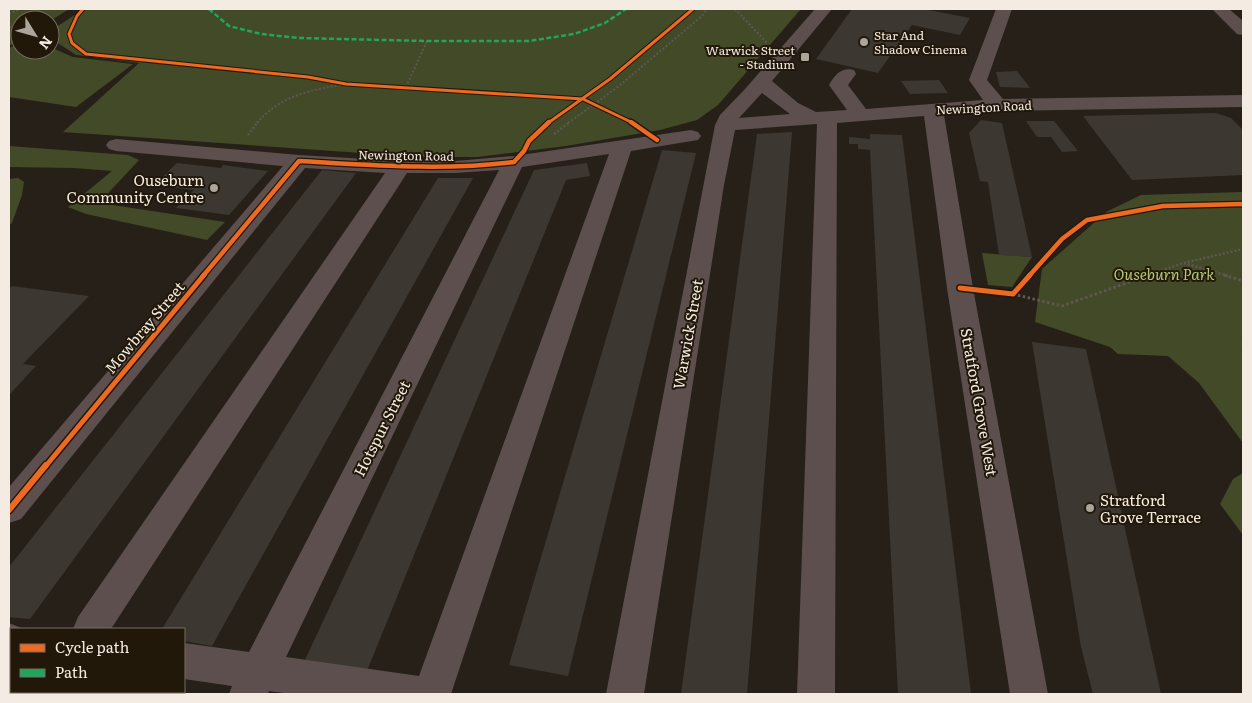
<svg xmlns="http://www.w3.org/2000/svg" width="1252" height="703" viewBox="0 0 1252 703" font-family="Literata,serif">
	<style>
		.green { fill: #434a28 }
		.building { fill: #3c3731 }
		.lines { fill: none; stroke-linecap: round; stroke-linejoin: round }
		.path-far2 { stroke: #605653; stroke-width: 2; stroke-dasharray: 2 2; stroke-linecap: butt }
		.path-far1 { stroke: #605653; stroke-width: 2.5; stroke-dasharray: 2 2; stroke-linecap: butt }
		.path { stroke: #605653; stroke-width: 3; stroke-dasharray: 2.5 2.5; stroke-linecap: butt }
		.minor { fill: #5d4f4d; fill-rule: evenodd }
		.quiet { stroke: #20a55d; stroke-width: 2.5; stroke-dasharray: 5 2.5; stroke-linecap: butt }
		.cycleway-far3-casing { stroke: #22180a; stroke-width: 5 }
		.cycleway-far2-casing { stroke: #22180a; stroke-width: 7 }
		.cycleway-far1-casing { stroke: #22180a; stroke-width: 8 }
		.cycleway-casing { stroke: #22180a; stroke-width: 9 }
		.cycleway-far3 { stroke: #ed6a23; stroke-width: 3 }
		.cycleway-far2 { stroke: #ed6a23; stroke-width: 4.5 }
		.cycleway-far1 { stroke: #ed6a23; stroke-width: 5 }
		.cycleway { stroke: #ed6a23; stroke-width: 6 }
		.poi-dot { fill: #aca59c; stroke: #22180a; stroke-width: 2 }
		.labels { text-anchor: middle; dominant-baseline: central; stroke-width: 4; stroke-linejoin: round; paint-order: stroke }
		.far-poi-label { font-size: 12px; fill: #f4ece3; stroke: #22180a; text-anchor: start }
		.far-street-label { font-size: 12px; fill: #f4ece3; stroke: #22180a }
		.poi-label { font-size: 15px; fill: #f4ece3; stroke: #22180a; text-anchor: end }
		.park-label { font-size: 15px; font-style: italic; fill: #b4c974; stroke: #22180a }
		.street-label { font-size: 15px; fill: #f4ece3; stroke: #22180a }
	</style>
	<rect width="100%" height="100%" fill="#262019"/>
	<path class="green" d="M9 9H69L50 21 20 20V39L9 46Z
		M84 9H801L718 105 697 120 660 130 566 146 477 157H419L63 132 139 63 76 55 50 38V31Z
		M20 43V50H50V47L73 57 133 64 76 107 9 97V48Z
		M9 146 128 155 139 160 99 203 225 222 207 240 86 214 68 207 112 171 74 168 9 167Z
		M18 178 24 182 22 195 12 223 9 225V179Z
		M1243 192V443L1199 383 1168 356 1118 354 1110 347 1035 322 1042 269 1106 212 1141 195Z
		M982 253 1032 257 1012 287 988 285Z
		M1243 473V535L1220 504 1233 479Z"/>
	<path class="building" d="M852 9H923L970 18 960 35 912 25 878 73 816 59Z
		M1017 71 1030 88 1000 87 996 72Z
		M939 80 948 93 910 94 901 81Z
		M1216 113 1231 118 1243 130V175L1132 180 1083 116Z
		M981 120 1002 123 1032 257 999 255 988 182 980 181 969 133Z
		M1026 121H1054L1078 151 1062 152 1051 137H1037Z
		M792 132 747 694H681L757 134Z
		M870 134 902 135 971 694H898L870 150 858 149V144H849V137L870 139Z
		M662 150 696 153 568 676 509 665Z
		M177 163 221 168 223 165 268 171 229 215 176 208 194 190 154 185Z
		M587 163 590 176 566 180 367 671 304 662 534 170Z
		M322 170 356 173 30 619 9 617V567Z
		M438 178H473L212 646 184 641V629H162Z
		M12 286 89 296 23 364 36 366 9 395V289Z
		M1032 342 1086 349 1161 694H1093L1081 647Z"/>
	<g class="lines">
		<path class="path-far2" d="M735 9 767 43
			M9 14 20 9
			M9 27H16L9 34 20 35
			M406 87 427 41
			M257 123C280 95 312 90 346 84
			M568 123 619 86 702 16 707 9"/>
		<path class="path-far1" d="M554 134 570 122
			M248 135 258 122
			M1184 263 1228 276
			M1146 276 1183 263 1243 249"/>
		<path class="path" d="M1224 275 1243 281
			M1013 294 1062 306 1149 275
			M1243 343V345"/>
		<path class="minor" d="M815 9H832L772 81 798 103 816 112 847 110 829 85C835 75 841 67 854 70L856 74 848 85 866 109 983 100 969 80 996 9H1012L987 80 1003 99 1243 95V107L997 111 944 115 973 288 1048 694H1010L947 288 924 116 837 123 835 694H797L817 124 735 130 724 185 644 694H606L715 125 720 115 745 89ZM762 93 790 114 739 118Z
			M1212 9H1229L1243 21V35L1237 34Z
			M691 130 698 132 701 136 698 140 631 151 451 694H291L269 691 268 694H229L232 686 184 679V643L249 652 499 170 455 173H407L111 629H73L78 617 385 173 305 168 21 519 9 523V487L283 166 116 151 109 149 106 145 109 141 116 139 299 155 400 161H455L514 156ZM609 154 419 676 286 657 522 167Z
			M9 623 24 629H11V658L9 657Z"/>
		<path class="quiet" d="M209 9 229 26 261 34 299 38 427 41H529L574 34 605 23 626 9"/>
		<g class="cycleway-far3-casing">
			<path id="cycleway-far3" d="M83 9 77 16 69 34 72 43 86 54 308 77 346 84 583 99 633 123
				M548 123 610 79 693 9"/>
		</g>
		<g class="cycleway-far2-casing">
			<path id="cycleway-far2" d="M631 122 657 140
				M203 276 299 161C371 165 443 171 514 162L524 151 529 141 549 122
				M1029 276 1062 239 1087 220 1163 206 1243 204"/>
		</g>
		<g class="cycleway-far1-casing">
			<path id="cycleway-far1" d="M960 288 1013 294 1030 275
				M45 467 204 275"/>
		</g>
		<g class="cycleway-casing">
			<path id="cycleway" d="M9 510 46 465"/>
		</g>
		<use href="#cycleway-far3" class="cycleway-far3"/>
		<use href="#cycleway-far2" class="cycleway-far2"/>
		<use href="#cycleway-far1" class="cycleway-far1"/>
		<use href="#cycleway" class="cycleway"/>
	</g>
	<g class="poi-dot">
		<circle cx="864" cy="42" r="5"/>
		<rect x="800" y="52" width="10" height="10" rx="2.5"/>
		<circle cx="214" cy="188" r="5"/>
		<circle cx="1090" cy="508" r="5"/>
	</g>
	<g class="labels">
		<g class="far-poi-label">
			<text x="874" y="35">Star And<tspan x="874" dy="14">Shadow Cinema</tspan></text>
			<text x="795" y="50" text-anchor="end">Warwick Street<tspan x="795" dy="14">- Stadium</tspan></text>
		</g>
		<g class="far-street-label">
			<text transform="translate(984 107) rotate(-3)">Newington Road</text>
			<text transform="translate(406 155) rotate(1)">Newington Road</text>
		</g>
		<g class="poi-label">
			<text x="204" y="179">Ouseburn<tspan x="204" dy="17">Community Centre</tspan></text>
			<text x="1100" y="499" text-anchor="start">Stratford<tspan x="1100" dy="17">Grove Terrace</tspan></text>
		</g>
		<g class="park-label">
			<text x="1164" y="273">Ouseburn Park</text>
		</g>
		<g class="street-label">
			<text transform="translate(144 327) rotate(-50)">Mowbray Street</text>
			<text transform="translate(687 334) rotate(-80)">Warwick Street</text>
			<text transform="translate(980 402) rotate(80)">Stratford Grove West</text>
			<text transform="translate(381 428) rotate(-63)">Hotspur Street</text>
		</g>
	</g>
	<rect width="1252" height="703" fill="none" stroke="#f4ece3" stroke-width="20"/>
	<rect x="10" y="628" width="175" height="65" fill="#22180a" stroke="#766d61"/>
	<rect x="20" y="644" width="25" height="8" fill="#ed6a23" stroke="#766d61"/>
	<text x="55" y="653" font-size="15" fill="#f4ece3">Cycle path</text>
	<rect x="20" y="669" width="25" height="8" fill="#20a55d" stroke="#766d61"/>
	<text x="55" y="678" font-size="15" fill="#f4ece3">Path</text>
	<g transform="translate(35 35) rotate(127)"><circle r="24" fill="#22180a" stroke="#766d61"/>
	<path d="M0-4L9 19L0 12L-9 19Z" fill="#aca59c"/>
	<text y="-8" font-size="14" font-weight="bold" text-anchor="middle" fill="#f4ece3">N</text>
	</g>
</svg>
